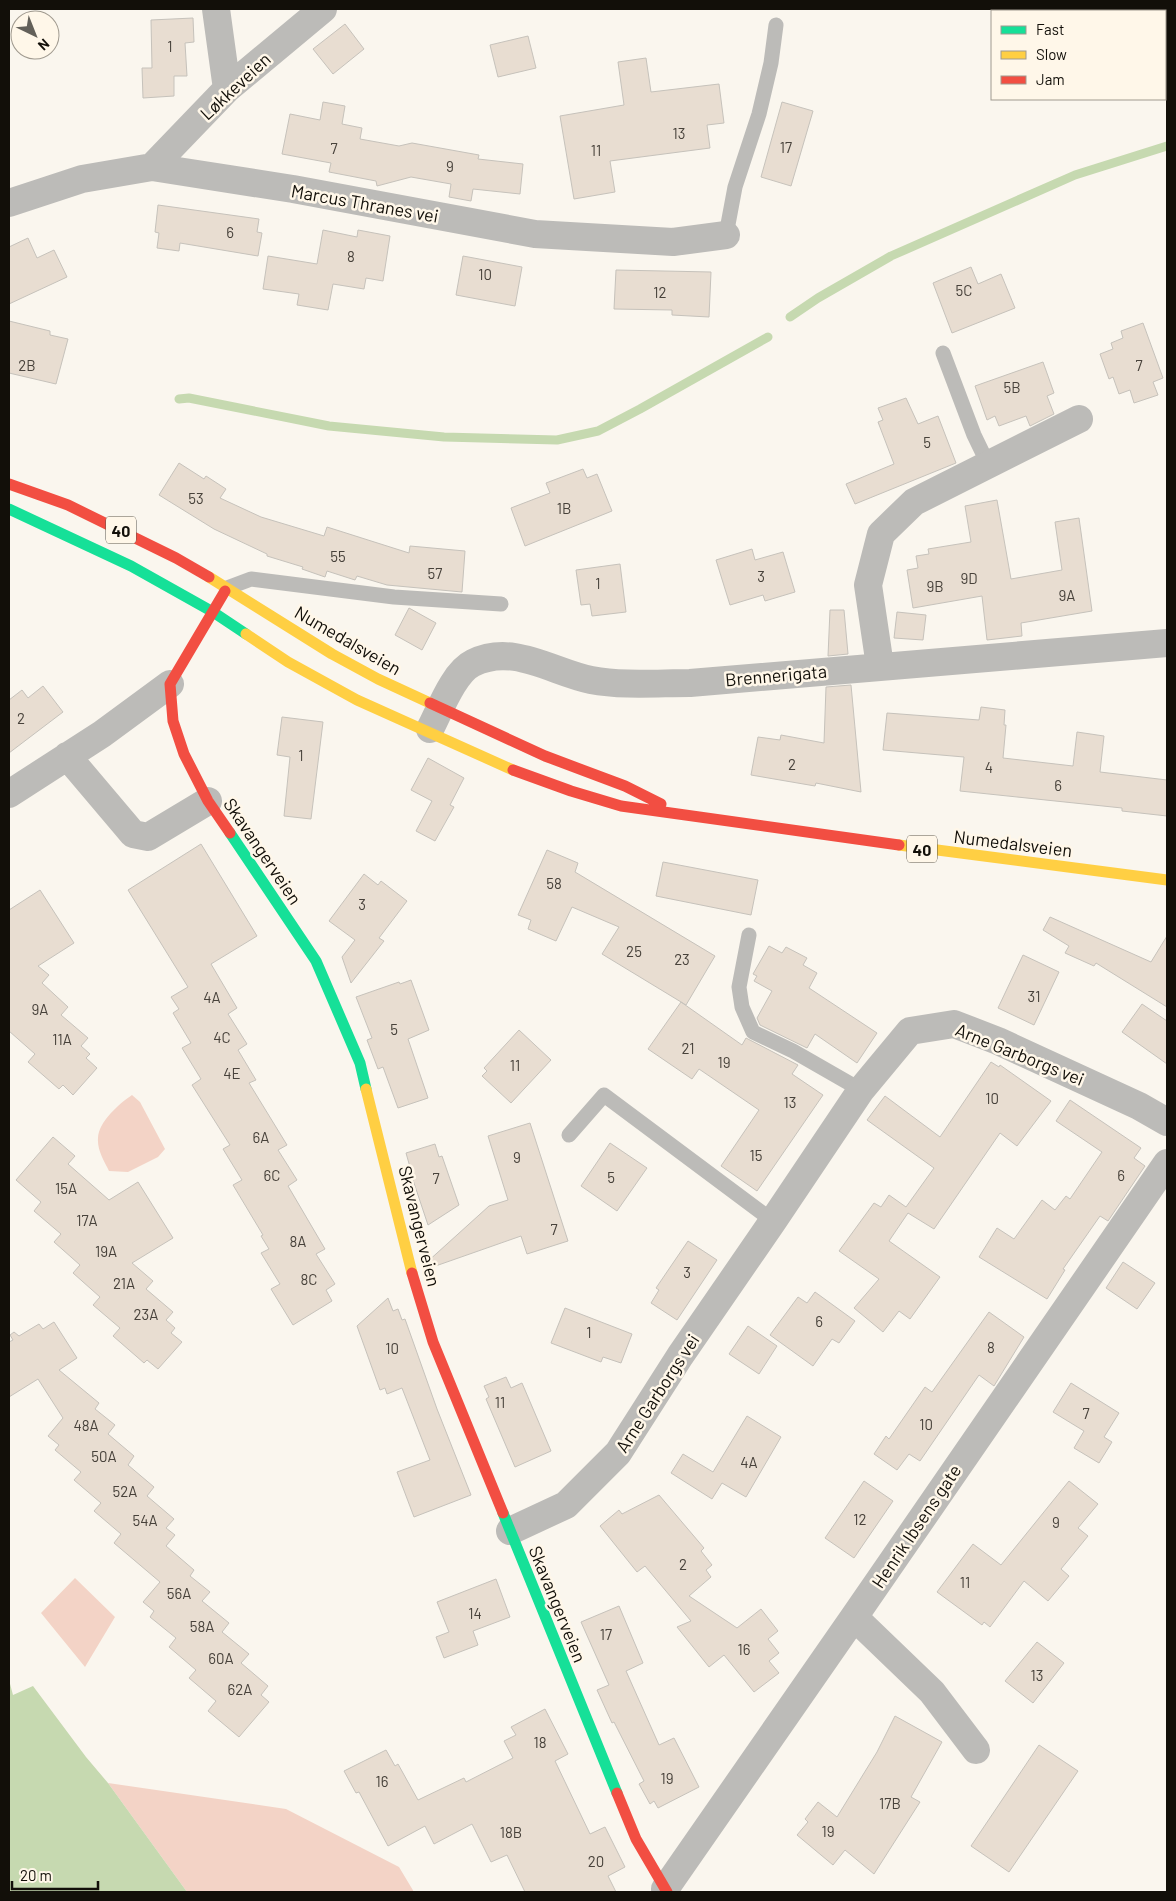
<svg xmlns="http://www.w3.org/2000/svg" width="1176" height="1901" viewBox="0 0 1176 1901" font-family="Barlow,sans-serif">
	<style>
		.green { fill: #f3d3c6 }
		.water { fill: #c6d9b0 }
		.lines { fill: none; stroke-linecap: round; stroke-linejoin: round }
		.stream { stroke: #c6d9b0; stroke-width: 9 }
		.building { fill: #e8ddd1; stroke: #c6c2bb }
		.lane { stroke: #bcbbb8; stroke-width: 15 }
		.street { stroke: #bcbbb8; stroke-width: 28 }
		.fast { stroke: #16e098; stroke-width: 11 }
		.slow { stroke: #ffcf43; stroke-width: 11 }
		.jam { stroke: #f24e42; stroke-width: 11 }
		.labels { text-anchor: middle; dominant-baseline: central; stroke-width: 5; stroke-linejoin: round; paint-order: stroke }
		.number-label { font-size: 15px; fill: #48423b }
		.shield { fill: #fff7e9; stroke: #59554c; stroke-width: 1 }
		.shield-label { font-size: 16px; font-weight: bold; fill: #120f09 }
		.street-label { font-size: 18px; fill: #120f09; stroke: #fff7e9 }
	</style>
	<rect width="100%" height="100%" fill="#faf6ee"/>
	<path class="green" d="M132 1095 140 1102 165 1149 158 1157 128 1172 109 1171C104 1161 97 1150 98 1138 98 1122 120 1103 132 1095Z
		M75 1578 115 1617 85 1667 41 1613Z
		M108 1783 286 1809 399 1867 414 1892H187Z"/>
	<path class="water" d="M9 1680 13 1695 33 1686 86 1757 108 1783 187 1892H9Z"/>
	<g class="lines">
		<path class="stream" d="M790 317 818 298 891 256 1075 175 1167 146
			M179 399 189 398 329 426 444 437 557 440 598 431 640 409 768 337"/>
	</g>
	<path class="building" d="M193 18 194 42 185 43 187 76H174V96L143 98 142 68H152L151 20Z
		M345 24 364 49 333 74 313 49Z
		M528 36 536 68 498 77 490 45Z
		M646 58 651 92 719 84 724 123 707 125 710 148 610 161 615 192 574 199 560 116 624 105 618 62Z
		M323 102 345 106 342 124 362 128 360 139 399 146 412 143 479 155 478 159 523 164 520 194 473 189 471 201 449 197 451 184 411 177 377 186 376 181 329 172 331 163 282 154 290 114 320 120Z
		M782 102 813 111 791 186 761 177Z
		M158 205 259 219 257 232 262 233 258 256 180 243 179 251 157 248 159 233 155 232Z
		M323 230 357 237 358 230 390 236 383 281 366 278 364 289 333 284 328 310 297 305 299 294 263 289 268 256 317 264Z
		M28 238 37 258 54 250 67 277 9 304V247Z
		M463 256 522 267 515 306 456 295Z
		M971 267 978 284 1001 274 1015 308 952 333 933 283Z
		M616 270 711 272 709 317 672 315V310L614 309Z
		M9 321 50 331V335L68 339 56 384 9 373Z
		M1143 323 1163 378 1153 382 1158 395 1134 403 1130 390 1119 394 1113 377 1109 379 1100 354 1113 349 1111 343 1123 338 1121 331Z
		M1043 362 1054 393 1047 396 1054 414 1030 426 1026 416 999 426 995 416 987 420 975 386Z
		M906 398 918 424 938 416 956 463 855 504 846 484 894 464 878 422 883 420 878 408Z
		M179 463 204 479 206 476 226 489 220 498 261 517 324 536 327 527 409 553 410 546 465 551 462 592 387 585 357 576 355 580 327 571 325 577 302 569 303 567 267 556V554L214 529 159 495Z
		M583 469 587 478 597 474 612 511 525 546 511 508 550 493 546 483Z
		M997 500 1011 579 1062 570 1055 522 1079 518 1092 611 1021 623 1022 636 987 640 982 596 913 608 907 570 918 568 916 556 929 554 928 549 971 542 965 506Z
		M752 549 755 560 783 552 795 592 765 601 763 595 730 605 716 560Z
		M620 564 626 612 592 616 590 604 581 605 576 570Z
		M409 608 436 623 422 650 395 635Z
		M830 610H844L848 654 828 656Z
		M897 612 926 615 923 640 894 638Z
		M851 685 861 792 816 783 815 786 751 775 758 737 780 740 781 735 824 743 826 687Z
		M43 686 63 712 9 753V700L22 690 28 698Z
		M981 707 1005 710 1004 725H1006L1003 758 1073 766 1077 732 1104 736 1100 772 1167 780V816L1122 811V808L960 791 964 757 883 750 887 713 979 720Z
		M282 717 323 722 311 819 284 816 290 757 277 755Z
		M428 758 464 778 450 805 454 807 435 841 416 831 432 801 411 790Z
		M201 844 257 936 211 964 237 1008 228 1014 247 1044 238 1050 256 1080 249 1083 287 1145 278 1150 297 1180 288 1186 325 1249 316 1254 335 1284 326 1290 332 1301 293 1325 271 1289 280 1284 261 1253 269 1249 261 1236 263 1235 233 1185 242 1180 223 1149 230 1145 192 1085 201 1079 182 1048 191 1043 173 1013 179 1009 171 997 188 987 128 890Z
		M547 850 578 863 575 872 715 956 686 1005 602 954 619 927 572 907 556 941 528 929 531 920 518 915Z
		M663 862 758 880 751 915 656 896Z
		M364 874 378 885 381 881 407 901 379 938 384 941 351 983 342 957 355 940 329 921Z
		M40 890 74 943 38 966 49 975 42 983 68 1007 61 1015 88 1038 81 1046 90 1054 86 1058 97 1068 73 1095 63 1085 59 1089 28 1062 35 1054 9 1031V910Z
		M1050 917 1151 962 1167 936V1007L1096 963 1094 966 1065 953 1069 946 1043 930Z
		M769 946 782 953 786 947 807 958 803 965 817 973 809 988 877 1033 857 1063 815 1034 807 1048 760 1025 757 1018 772 991 754 981 757 976 753 974Z
		M1023 955 1059 972 1034 1025 998 1008Z
		M411 980 429 1030 408 1039 428 1098 398 1108 383 1067 378 1069 367 1040 372 1038 356 997 399 982 400 984Z
		M681 1002 742 1045 746 1038 798 1065 792 1074 823 1095 757 1191 721 1166 759 1110 699 1069 692 1079 648 1049Z
		M1142 1004 1167 1021V1064L1122 1032Z
		M519 1030 551 1060 511 1103 482 1076 487 1071 484 1068Z
		M991 1062 999 1067 1000 1065 1051 1101 1017 1146 1000 1133 934 1229 908 1213 889 1241 940 1277 910 1319 899 1311 883 1332 854 1308 879 1279 839 1251 874 1203 881 1207 889 1195 906 1207 934 1168 867 1120 885 1096 940 1137Z
		M1070 1100 1141 1148 1134 1158 1145 1166 1108 1221 1100 1216 1063 1269 1065 1270 1047 1299 979 1257 997 1228 1014 1239 1042 1200 1055 1210 1066 1196 1070 1199 1102 1152 1056 1121Z
		M530 1123 568 1241 527 1254 521 1236 427 1269 426 1263 489 1206 508 1200 488 1136Z
		M53 1137 75 1156 68 1164 109 1200 138 1182 173 1238 132 1263 153 1281 146 1289 173 1312 166 1320 175 1328 171 1333 182 1342 158 1369 147 1360 144 1363 113 1336 120 1328 93 1305 100 1297 73 1273 80 1265 54 1242 61 1234 34 1211 41 1202 16 1180Z
		M610 1143 647 1168 617 1211 581 1186Z
		M435 1144 439 1157 442 1156 459 1205 428 1225 409 1168 410 1167 406 1153Z
		M688 1241 717 1260 677 1320 651 1303 659 1290 656 1288Z
		M1123 1262 1155 1283 1137 1309 1106 1288Z
		M815 1292 855 1321 839 1343 832 1339 813 1366 770 1335 798 1297 807 1303Z
		M388 1298 393 1311 398 1309 402 1320 405 1319 437 1409 471 1495 414 1517 397 1472 430 1460 402 1388 387 1394 385 1388 380 1390 357 1326Z
		M565 1308 632 1334 621 1363 603 1357 601 1362 551 1343Z
		M989 1312 1024 1337 994 1386 979 1375 920 1461 909 1454 897 1470 874 1454 886 1436 889 1439 925 1387 932 1392Z
		M54 1322 77 1358 59 1370 99 1403 95 1409 115 1425 108 1434 134 1456 128 1465 154 1487 147 1496 174 1519 166 1528 175 1535 166 1546 194 1570 190 1576 210 1592 202 1601 229 1623 222 1632 249 1654 241 1663 268 1686 261 1695 269 1702 239 1737 208 1711 216 1701 189 1678 196 1670 169 1647 176 1638 150 1617 154 1611 143 1602 160 1582 114 1543 121 1534 94 1511 101 1503 74 1480 81 1472 55 1450 59 1445 48 1436 63 1418 38 1379 9 1397V1342L13 1340 10 1335 14 1332 19 1336 39 1324 43 1329Z
		M748 1326 777 1346 759 1374 729 1354Z
		M506 1377 511 1388 522 1383 551 1451 515 1467 486 1399 489 1397 484 1386Z
		M1071 1383 1119 1413 1104 1437 1112 1442 1099 1463 1074 1448 1084 1431 1053 1412Z
		M747 1416 781 1437 746 1497 722 1483 712 1499 671 1473 683 1454 713 1472Z
		M864 1481 893 1501 854 1558 825 1538Z
		M1069 1481 1098 1504 1078 1528 1088 1536 1061 1569 1069 1576 1048 1601 1024 1581 990 1627 984 1622 982 1625 937 1592 973 1544 1001 1565Z
		M659 1495 704 1548 701 1551 712 1565 706 1570 711 1577 689 1596 737 1628 761 1609 778 1631 768 1639 779 1653 769 1661 779 1673 754 1692 724 1655 709 1667 677 1627 691 1621 645 1566 637 1572 600 1526 619 1510 622 1514Z
		M496 1579 510 1617 473 1631 478 1645 444 1658 436 1637 449 1632 437 1602Z
		M619 1606 643 1663 626 1671 659 1745 674 1738 699 1787 658 1808 654 1801 650 1804 639 1784 644 1781 614 1722 612 1723 597 1690 609 1685 581 1622Z
		M1037 1642 1064 1663 1033 1703 1005 1681Z
		M545 1709 568 1754 555 1761 590 1834 605 1827 625 1867 608 1876 616 1892H525L507 1855 491 1862 472 1824 434 1844 425 1826 388 1846 359 1792 356 1793 344 1771 386 1750 395 1766 398 1764 418 1800 464 1778 466 1782 513 1758 504 1741 516 1735 511 1727Z
		M895 1716 942 1742 911 1797 920 1802 874 1874 845 1850 833 1865 797 1835 808 1822 805 1819 818 1802 837 1817 877 1752Z
		M1039 1745 1078 1771 1009 1872 971 1846Z"/>
	<g class="lines">
		<path class="lane" d="M726 235 735 187 759 114 771 63 776 25
			M943 353 974 435 988 464
			M227 588 251 579 394 597 501 604
			M749 935 739 987 742 1007 753 1032 793 1051 861 1090
			M569 1135 604 1095 773 1221"/>
		<path class="street" d="M216 9 227 89
			M152 167 227 89 323 9
			M9 203 82 179 152 167 293 189 535 234 673 242 726 235
			M880 666 868 585 881 534 914 502 1079 419
			M430 729C440 710 454 672 473 663 513 643 552 672 591 680 623 686 657 683 690 683L1167 643
			M67 756 133 834 148 837 208 801
			M9 794 102 734 170 684
			M510 1531 566 1505 618 1453 680 1356 773 1221 861 1090 910 1031 954 1024 998 1041 1139 1106 1167 1122
			M854 1617 932 1692 976 1750
			M665 1889 854 1617 1167 1163"/>
		<path class="fast" d="M9 509 131 566 213 612 246 634
			M230 833 316 961 360 1063 366 1089
			M503 1513 617 1793"/>
		<path class="slow" d="M209 577 332 654 378 679 430 703
			M246 634 288 662 357 700 513 770
			M899 845 1167 880
			M366 1089 412 1273"/>
		<path class="jam" d="M9 484 68 505 176 558 209 577
			M225 591 170 684 173 721 184 754 208 801 230 833
			M430 703 545 756 625 786 661 804
			M513 770 571 791 621 806 899 845
			M412 1273 433 1342 503 1513
			M617 1793 636 1839 667 1892"/>
	</g>
	<g class="labels">
		<g class="number-label">
			<text x="170" y="46">1</text>
			<text x="679" y="133">13</text>
			<text x="786" y="147">17</text>
			<text x="334" y="148">7</text>
			<text x="596" y="150">11</text>
			<text x="450" y="166">9</text>
			<text x="230" y="232">6</text>
			<text x="351" y="256">8</text>
			<text x="485" y="274">10</text>
			<text x="964" y="290">5C</text>
			<text x="660" y="292">12</text>
			<text x="27" y="365">2B</text>
			<text x="1139" y="365">7</text>
			<text x="1012" y="387">5B</text>
			<text x="927" y="442">5</text>
			<text x="196" y="498">53</text>
			<text x="564" y="508">1B</text>
			<text x="338" y="556">55</text>
			<text x="435" y="573">57</text>
			<text x="761" y="576">3</text>
			<text x="969" y="578">9D</text>
			<text x="598" y="583">1</text>
			<text x="935" y="586">9B</text>
			<text x="1067" y="595">9A</text>
			<text x="21" y="718">2</text>
			<text x="301" y="755">1</text>
			<text x="792" y="764">2</text>
			<text x="989" y="767">4</text>
			<text x="1058" y="785">6</text>
			<text x="554" y="883">58</text>
			<text x="362" y="904">3</text>
			<text x="634" y="951">25</text>
			<text x="682" y="959">23</text>
			<text x="1034" y="996">31</text>
			<text x="212" y="997">4A</text>
			<text x="40" y="1009">9A</text>
			<text x="394" y="1029">5</text>
			<text x="222" y="1037">4C</text>
			<text x="62" y="1039">11A</text>
			<text x="688" y="1048">21</text>
			<text x="724" y="1062">19</text>
			<text x="515" y="1065">11</text>
			<text x="232" y="1073">4E</text>
			<text x="992" y="1098">10</text>
			<text x="790" y="1102">13</text>
			<text x="261" y="1137">6A</text>
			<text x="756" y="1155">15</text>
			<text x="517" y="1157">9</text>
			<text x="272" y="1175">6C</text>
			<text x="1121" y="1175">6</text>
			<text x="611" y="1177">5</text>
			<text x="436" y="1178">7</text>
			<text x="66" y="1188">15A</text>
			<text x="87" y="1220">17A</text>
			<text x="554" y="1229">7</text>
			<text x="298" y="1241">8A</text>
			<text x="106" y="1251">19A</text>
			<text x="687" y="1272">3</text>
			<text x="309" y="1279">8C</text>
			<text x="124" y="1283">21A</text>
			<text x="146" y="1314">23A</text>
			<text x="819" y="1321">6</text>
			<text x="589" y="1332">1</text>
			<text x="991" y="1347">8</text>
			<text x="392" y="1348">10</text>
			<text x="500" y="1402">11</text>
			<text x="1086" y="1413">7</text>
			<text x="926" y="1424">10</text>
			<text x="86" y="1425">48A</text>
			<text x="104" y="1456">50A</text>
			<text x="749" y="1462">4A</text>
			<text x="125" y="1491">52A</text>
			<text x="860" y="1519">12</text>
			<text x="145" y="1520">54A</text>
			<text x="1056" y="1522">9</text>
			<text x="683" y="1564">2</text>
			<text x="965" y="1582">11</text>
			<text x="179" y="1593">56A</text>
			<text x="475" y="1613">14</text>
			<text x="202" y="1626">58A</text>
			<text x="606" y="1634">17</text>
			<text x="744" y="1649">16</text>
			<text x="221" y="1658">60A</text>
			<text x="1037" y="1675">13</text>
			<text x="240" y="1689">62A</text>
			<text x="540" y="1742">18</text>
			<text x="667" y="1778">19</text>
			<text x="382" y="1781">16</text>
			<text x="890" y="1803">17B</text>
			<text x="828" y="1831">19</text>
			<text x="511" y="1832">18B</text>
			<text x="596" y="1861">20</text>
		</g>
		<g class="shield">
			<rect x="106" y="516.5" width="30" height="27" rx="4"/>
			<rect x="907" y="835.5" width="30" height="27" rx="4"/>
		</g>
		<g class="shield-label">
			<text x="121" y="530">40</text>
			<text x="922" y="849">40</text>
		</g>
		<g class="street-label">
			<text transform="translate(235 86) rotate(-43)">Løkkeveien</text>
			<text transform="translate(365 203) rotate(10)">Marcus Thranes vei</text>
			<text transform="translate(348 640) rotate(30)">Numedalsveien</text>
			<text transform="translate(776 675) rotate(-5)">Brennerigata</text>
			<text transform="translate(1013 843) rotate(7)">Numedalsveien</text>
			<text transform="translate(263 851) rotate(56)">Skavangerveien</text>
			<text transform="translate(1020 1054) rotate(22)">Arne Garborgs vei</text>
			<text transform="translate(420 1226) rotate(76)">Skavangerveien</text>
			<text transform="translate(657 1393) rotate(-57)">Arne Garborgs vei</text>
			<text transform="translate(916 1526) rotate(-56)">Henrik Ibsens gate</text>
			<text transform="translate(558 1604) rotate(68)">Skavangerveien</text>
		</g>
	</g>
	<rect width="1176" height="1901" fill="none" stroke="#120f09" stroke-width="20"/>
	<rect x="991" y="10" width="175" height="90" fill="#fff7e9" stroke="#a09a8f"/>
	<rect x="1001" y="26" width="25" height="8" fill="#16e098" stroke="#a09a8f"/>
	<text x="1036" y="35" font-size="15" fill="#120f09">Fast</text>
	<rect x="1001" y="51" width="25" height="8" fill="#ffcf43" stroke="#a09a8f"/>
	<text x="1036" y="60" font-size="15" fill="#120f09">Slow</text>
	<rect x="1001" y="76" width="25" height="8" fill="#f24e42" stroke="#a09a8f"/>
	<text x="1036" y="85" font-size="15" fill="#120f09">Jam</text>
	<g transform="translate(35 35) rotate(137)"><circle r="24" fill="#fff7e9" stroke="#a09a8f"/>
	<path d="M0-4L9 19L0 12L-9 19Z" fill="#636059"/>
	<text y="-8" font-size="14" font-weight="bold" text-anchor="middle" fill="#120f09">N</text>
	</g>
	<path d="M12 1881v8h86v-8" fill="none" stroke="#120f09" stroke-width="2.5"/>
	<text x="20" y="1881" font-size="15" fill="#120f09" stroke="#fff7e9" stroke-width="4" paint-order="stroke">20 m</text>
</svg>
